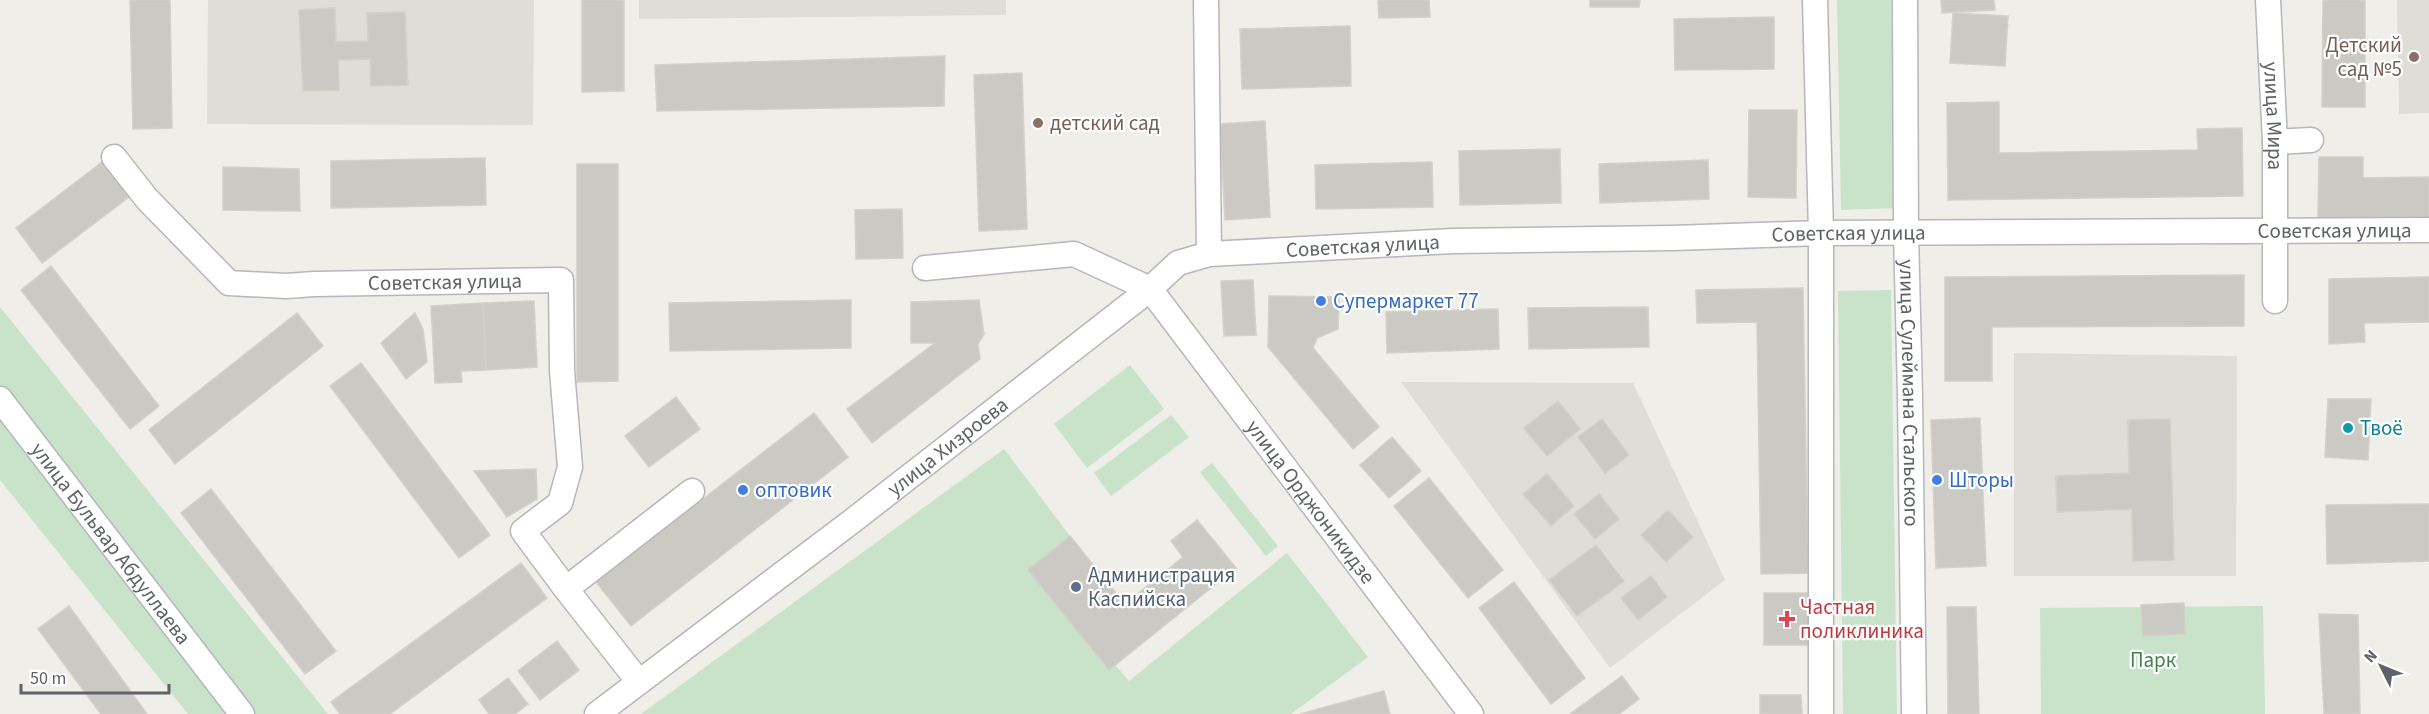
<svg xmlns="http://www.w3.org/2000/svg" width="2429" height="714" viewBox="0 0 2429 714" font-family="'Source Sans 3',sans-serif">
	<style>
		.education { fill: #dfddd6 }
		.green { fill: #c8e3ca }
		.building { fill: #cbc9c4; stroke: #d3d0c7; stroke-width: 1.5 }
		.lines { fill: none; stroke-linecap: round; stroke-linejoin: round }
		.street-casing { stroke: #b5b7ba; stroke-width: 27 }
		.street { stroke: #fff; stroke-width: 24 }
		.education-dot { fill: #8d6e63; stroke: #fff; stroke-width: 2 }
		.shop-dot { fill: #3f7fe0; stroke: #fff; stroke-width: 2 }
		.culture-dot { fill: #0f9aa8; stroke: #fff; stroke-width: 2 }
		.service-dot { fill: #5c6f8a; stroke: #fff; stroke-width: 2 }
		.health-dot { fill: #e0444e; stroke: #fff; stroke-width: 2 }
		.labels { text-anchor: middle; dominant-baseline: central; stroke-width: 4.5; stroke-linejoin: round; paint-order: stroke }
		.education-label { font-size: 21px; fill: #785e54; stroke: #fff; text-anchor: end }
		.street-label { font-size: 21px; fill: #5f6266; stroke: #fff }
		.shop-label { font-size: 21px; fill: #366cbe; stroke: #fff; text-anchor: start }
		.culture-label { font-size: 21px; fill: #0d838f; stroke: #fff; text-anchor: start }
		.service-label { font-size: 21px; fill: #4e5e75; stroke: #fff; text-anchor: start }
		.health-label { font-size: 21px; fill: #be3a42; stroke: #fff; text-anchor: start }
		.park-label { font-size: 21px; fill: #428249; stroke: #fff }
	</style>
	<rect width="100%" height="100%" fill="#efeee8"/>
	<path class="education" d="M208 0H534L533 125 207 124Z
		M639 0H1006V15L639 19Z
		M2397 0H2429V113L2399 114Z
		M2014 353 2237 356 2236 576H2014Z
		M1401 382 1633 383 1725 580 1610 668Z"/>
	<path class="green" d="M1837 0H1891L1896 208 1841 210Z
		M1891 290 1897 714H1843L1838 291Z
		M0 307 328 714H188L0 480Z
		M1130 365 1164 409 1087 468 1054 424Z
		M1171 415 1189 437 1111 496 1094 473Z
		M1004 449 1070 536 1028 570 1109 670 1115 665 1129 681 1287 553 1368 657 1291 714H641Z
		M1212 463 1278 546 1266 556 1200 472Z
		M2263 606 2265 714H2041L2040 608Z"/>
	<path class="building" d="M130 0H170L172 128 133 129Z
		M582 0H624V91L582 92Z
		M1378 0H1429L1430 17 1379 18Z
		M1590 0H1640L1639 7H1590Z
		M1941 0H1994L1995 10 1942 13Z
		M2323 0H2365V107H2322Z
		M335 8 336 42 368 41 367 13 405 12 408 85 371 86 370 59 338 60 339 90 303 91 299 10Z
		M1953 13 2008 16 2005 66 1950 63Z
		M1774 17V69L1675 70 1674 19Z
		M1350 26 1351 86 1242 89 1240 29Z
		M945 56 944 106 657 111 655 65Z
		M1022 73 1027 229 979 231 974 75Z
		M1999 102V153L2198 150 2197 129 2242 128 2243 196 1948 200 1947 103Z
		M1749 110H1797L1796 198 1748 197Z
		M1265 121 1270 217 1225 220 1220 124Z
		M1560 149 1561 203 1460 205 1459 151Z
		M2319 157H2363V178L2429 177V217L2318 218Z
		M485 158 486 205 331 208V161Z
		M1708 160 1709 199 1600 203 1599 164Z
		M102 162 129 197 42 263 16 228Z
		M1432 162 1433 207 1316 209 1315 165Z
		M577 164H618V381L577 382Z
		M223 167 299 169 300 211 223 210Z
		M902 209 903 258 856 259 855 210Z
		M51 266 159 406 130 429 21 290Z
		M2244 275V326L1992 327V381H1945V277Z
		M2429 277V322L2364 323 2365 342 2329 344V279Z
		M1253 280 1256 335 1224 336 1221 281Z
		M1803 288 1808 573 1761 574 1757 322 1697 323 1696 290Z
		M1269 296 1339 297 1338 329 1317 338 1313 348 1379 427 1353 449 1268 347Z
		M851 300V348L670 351 669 303Z
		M979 300 984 334 978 344 980 359 872 443 847 409 935 343H911V302Z
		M534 301 537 367 486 370 483 303Z
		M483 303 486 370 461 371 462 382 435 383 431 306Z
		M1648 307 1649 347 1529 349 1528 308Z
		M1498 309 1499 349 1387 353 1386 312Z
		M297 313 323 346 175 464 149 430Z
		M415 313 423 329 427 362 406 379 381 343Z
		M361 363 490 535 459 558 330 386Z
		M676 397 700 429 649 467 625 436Z
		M2328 399H2371L2368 460 2325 457Z
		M1558 401 1580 429 1547 456 1524 428Z
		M814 413 848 457 631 626 596 582Z
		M1980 418 1986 566 1936 568 1931 420Z
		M1602 419 1629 455 1605 473 1578 437Z
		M2170 419 2174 560 2133 561 2132 509 2057 512 2056 476 2129 473 2128 420Z
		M1392 437 1421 471 1389 498 1360 465Z
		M536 469 537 499 507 517 474 471Z
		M1547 474 1574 506 1551 526 1523 494Z
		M1429 478 1503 570 1468 598 1394 506Z
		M211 489 336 651 305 674 181 513Z
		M1599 494 1619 519 1595 539 1574 514Z
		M2429 504V561L2327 564 2326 505Z
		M1668 510 1693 537 1666 562 1641 535Z
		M1197 520 1236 568 1109 670 1028 570 1070 536 1125 604 1183 557 1171 541Z
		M1596 545 1624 581 1577 616 1549 580Z
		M521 563 547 598 390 714H340L331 702Z
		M1651 576 1667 597 1638 620 1621 598Z
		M1514 582 1585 678 1551 704 1479 608Z
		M1764 593H1811V645H1764Z
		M2184 603 2185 634 2143 636 2141 605Z
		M69 606 147 714H101L38 629Z
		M1947 607H1976L1979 714H1948Z
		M2319 614 2358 615 2360 714H2324Z
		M557 641 579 670 540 700 518 671Z
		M1622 676 1639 699 1619 714H1570Z
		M508 678 528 704 515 714H489L479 700Z
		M1384 691 1390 714H1300Z
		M1760 695H1801L1802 714H1760Z"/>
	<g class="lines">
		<g class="street-casing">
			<g id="street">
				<path d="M1206 0 1209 254"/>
				<path d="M1815 0 1821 233V714"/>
				<path id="s1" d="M1905 0 1906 232 1910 396 1914 714"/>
				<path id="s2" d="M2268 0 2275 142V301"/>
				<path d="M2275 142 2311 140"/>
				<path id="s3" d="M114 157 147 199 229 283 286 286 314 284 561 280 562 371 570 467 560 503 523 531 566 589 639 682"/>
				<path id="s4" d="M925 268 1074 254 1150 289 1471 714"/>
				<path id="s5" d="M0 399 242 714"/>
				<path d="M566 589 692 491"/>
				<path id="s6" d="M597 714 851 522 1150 289 1178 263 1209 254 1453 241 1672 238 1821 233 2429 230"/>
			</g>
		</g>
		<use href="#street" class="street"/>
	</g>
	<g class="education-dot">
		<circle cx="2414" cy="57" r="6"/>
		<circle cx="1038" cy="123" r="6"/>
	</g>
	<g class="shop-dot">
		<circle cx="1321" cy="301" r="6"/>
		<circle cx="1937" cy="480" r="6"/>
		<circle cx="743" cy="490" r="6"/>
	</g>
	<circle class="culture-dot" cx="2348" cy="428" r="6"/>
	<circle class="service-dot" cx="1076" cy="587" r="6"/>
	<path class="health-dot" d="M1784 610h6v6h6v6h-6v6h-6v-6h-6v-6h6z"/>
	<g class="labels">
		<g class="education-label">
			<text x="2402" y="45">Детский<tspan x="2402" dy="24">сад №5</tspan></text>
			<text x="1050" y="123" text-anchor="start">детский сад</text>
		</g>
		<g class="street-label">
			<text stroke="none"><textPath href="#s2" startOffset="116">улица Мира</textPath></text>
			<text stroke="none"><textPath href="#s6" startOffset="1894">Советская улица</textPath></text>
			<text stroke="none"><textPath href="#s6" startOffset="1408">Советская улица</textPath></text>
			<text stroke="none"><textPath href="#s6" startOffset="922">Советская улица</textPath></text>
			<text stroke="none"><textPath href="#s3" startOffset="387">Советская улица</textPath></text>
			<text stroke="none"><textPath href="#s1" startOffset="393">улица Сулеймана Стальского</textPath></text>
			<text stroke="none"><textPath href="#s6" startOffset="441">улица Хизроева</textPath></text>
			<text stroke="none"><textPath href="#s4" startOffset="500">улица Орджоникидзе</textPath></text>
			<text stroke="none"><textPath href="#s5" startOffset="182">улица Бульвар Абдуллаева</textPath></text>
		</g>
		<g class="shop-label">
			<text x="1333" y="301">Супермаркет 77</text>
			<text x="1949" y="480">Шторы</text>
			<text x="755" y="490">оптовик</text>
		</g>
		<g class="culture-label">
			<text x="2360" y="428">Твоё</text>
		</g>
		<g class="service-label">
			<text x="1088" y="575">Администрация<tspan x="1088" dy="24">Каспийска</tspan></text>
		</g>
		<g class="health-label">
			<text x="1800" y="607">Частная<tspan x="1800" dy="24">поликлиника</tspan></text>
		</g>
		<g class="park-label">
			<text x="2153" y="660">Парк</text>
		</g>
	</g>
	<g transform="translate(2381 666) rotate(313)" stroke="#ffffff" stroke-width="4.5" paint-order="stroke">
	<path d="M0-4.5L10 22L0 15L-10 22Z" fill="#5f6266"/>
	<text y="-9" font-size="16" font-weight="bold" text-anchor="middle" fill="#5f6266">N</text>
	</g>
	<path d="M21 684v9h148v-9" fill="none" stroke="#5f6266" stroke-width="3"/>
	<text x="30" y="684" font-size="18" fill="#5f6266" stroke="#ffffff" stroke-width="4.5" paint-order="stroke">50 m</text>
</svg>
